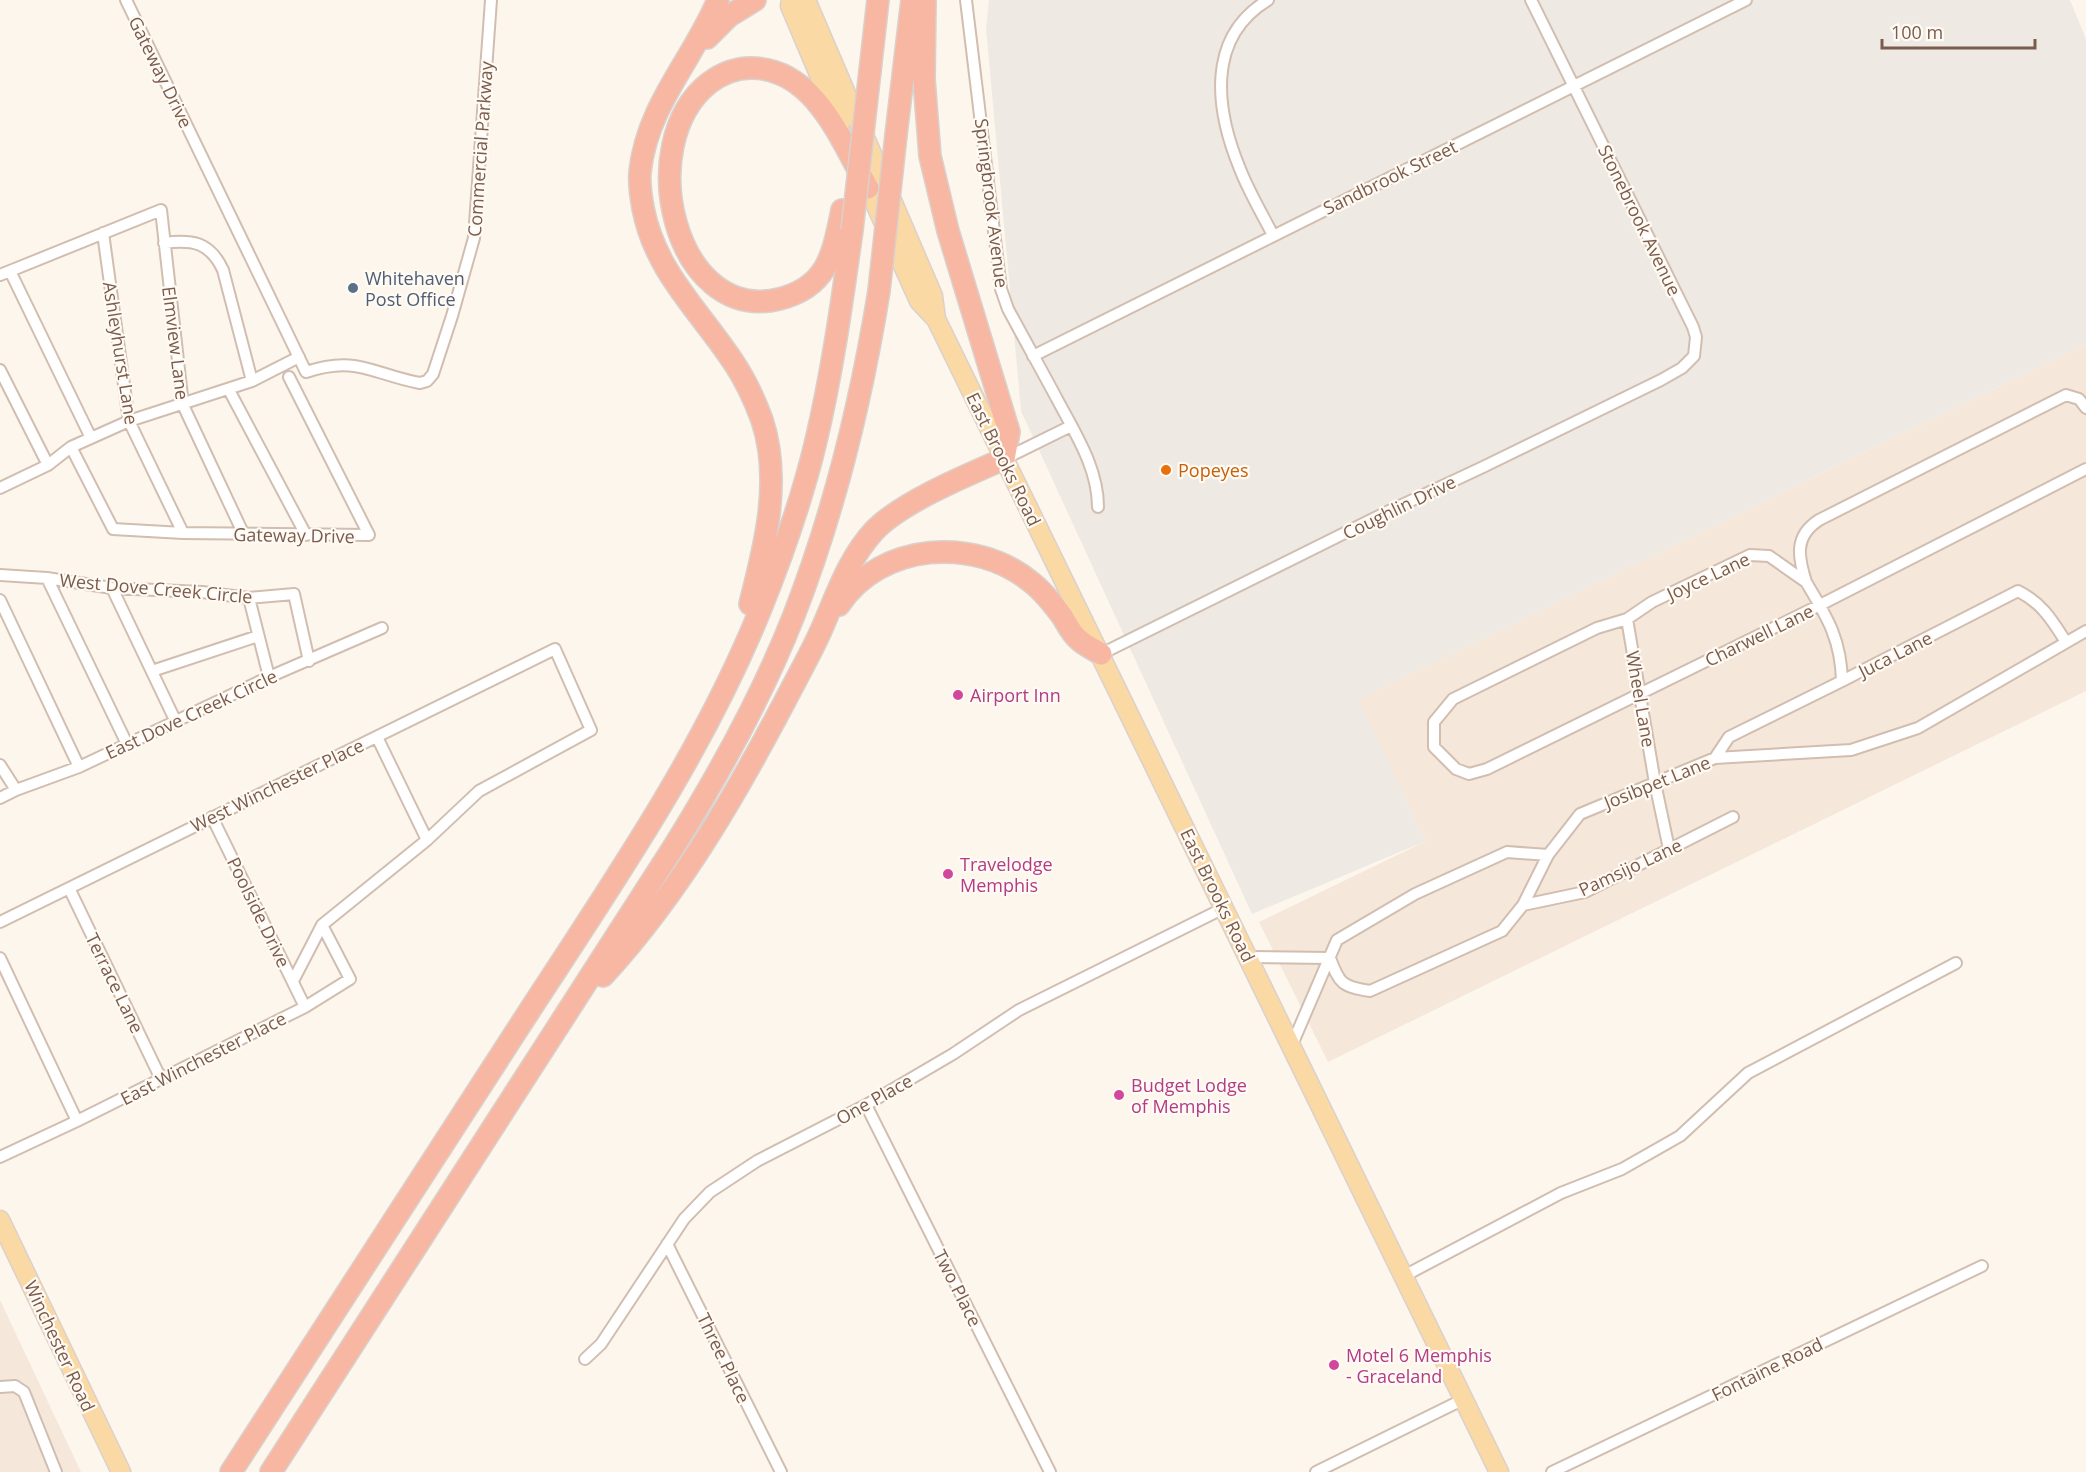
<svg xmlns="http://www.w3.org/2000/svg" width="2086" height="1472" viewBox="0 0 2086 1472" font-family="'Open Sans',sans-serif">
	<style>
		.residential { fill: #f5e8da }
		.industrial { fill: #efe9e4 }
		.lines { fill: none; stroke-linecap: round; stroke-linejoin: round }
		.minor-casing { stroke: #d1beb0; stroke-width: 14 }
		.primary-casing { stroke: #dad1cd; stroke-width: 21 }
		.motorway-casing { stroke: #dad1cd; stroke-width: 24 }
		.minor { stroke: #fff; stroke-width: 10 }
		.primary { stroke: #fbd9a5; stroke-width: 18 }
		.motorway { stroke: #f7b7a3; stroke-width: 21 }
		.motorway-bridge-casing { stroke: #dad1cd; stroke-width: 24; stroke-linecap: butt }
		.motorway-bridge { stroke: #f7b7a3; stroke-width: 21 }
		.service-dot { fill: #5c6f8a; stroke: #fffaf3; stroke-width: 2 }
		.food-dot { fill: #e8710a; stroke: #fffaf3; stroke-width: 2 }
		.hotel-dot { fill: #d1479c; stroke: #fffaf3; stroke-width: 2 }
		.labels { text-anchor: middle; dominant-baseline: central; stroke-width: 4.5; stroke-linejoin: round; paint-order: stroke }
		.street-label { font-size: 18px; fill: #7a5c4d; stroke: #fffaf3 }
		.service-label { font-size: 18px; fill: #4e5e75; stroke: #fffaf3; text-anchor: start }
		.food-label { font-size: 18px; fill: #c56008; stroke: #fffaf3; text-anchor: start }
		.hotel-label { font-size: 18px; fill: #b23c85; stroke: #fffaf3; text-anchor: start }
	</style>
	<rect width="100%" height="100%" fill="#fdf6ec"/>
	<path class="residential" d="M2086 344V691L1328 1062 1259 922 1426 841 1357 700Z
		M0 1300 81 1472H0Z"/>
	<path class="industrial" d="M989 0H2070L2086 39V344L1358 700 1426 841 1252 914 1021 411 986 28Z"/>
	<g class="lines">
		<g class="minor-casing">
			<path id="minor" d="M126 0 306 372C357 355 372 374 420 383L427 381 433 374 452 316 474 238 491 0
				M966 0 1001 289 1008 309C1024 339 1041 369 1057 399 1075 433 1098 468 1098 507
				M1268 0C1205 38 1216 111 1240 169 1249 192 1262 214 1273 235
				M103 233 129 421 183 533
				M164 243C192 239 210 242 223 270L252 381
				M10 271 91 438
				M0 275 161 210 183 405 244 535
				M1033 356 1746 0
				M0 370 48 465
				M229 390 306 535
				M2086 408 2079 399 2066 395 1819 520C1794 536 1798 557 1806 582L1769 556 1750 555 1652 602 1627 619 1597 628 1453 699 1434 722V747L1456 769 1469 774 1487 769 1820 605 2086 469
				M71 447 113 529 183 533 369 535 289 377
				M1004 459 1071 426
				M0 488 48 465 71 447 91 438 129 421 252 381 299 357
				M0 575 47 578 112 588 202 592 249 598 294 594 309 661
				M47 578 127 744
				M1806 582C1827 617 1841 639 1842 681
				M112 588 176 722
				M249 598 269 677
				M0 600 79 767
				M1627 619 1655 783 1669 849
				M1101 654 1389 511 1483 467 1661 380 1682 368 1694 356 1696 337 1693 327 1531 0
				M152 671 258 636
				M377 737 427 840
				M1715 758 1729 737 1842 681 2018 591C2042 603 2052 620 2066 642
				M0 765 16 790
				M0 798 16 790 79 767 269 677 382 628
				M212 817 305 1007
				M69 888 161 1079
				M1523 905 1585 892 1733 817
				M0 922 555 649 591 730 479 791 427 840 322 925 293 981
				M1248 957 1330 958
				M0 958 77 1121
				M1330 958C1339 983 1342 987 1370 991L1502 931 1523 905 1548 855 1580 814 1715 758 1851 750 1918 728 2086 631
				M1291 1047 1337 940 1415 894 1507 852 1548 855
				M866 1105 1050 1472
				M0 1157 77 1121 305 1007 350 979 322 925
				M667 1244 781 1472
				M1404 1276 1561 1193 1622 1169 1680 1136 1748 1073 1956 963
				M585 1359 601 1344 684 1219 710 1192 757 1161 866 1105 953 1054 1019 1010 1224 908
				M0 1387 15 1386 24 1392 56 1472
				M1316 1472 1464 1399
				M1552 1472 1982 1266"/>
		</g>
		<g class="primary-casing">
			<path id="primary" d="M791 0 790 6 840 124
				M806 0 933 296 936 319
				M863 177 919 301 936 319 1499 1472
				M0 1220 121 1472"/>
		</g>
		<g class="motorway-casing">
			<path id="motorway" d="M718 0C693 60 647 105 640 172 639 184 641 197 643 208 655 272 700 311 734 363 746 381 755 401 762 420 782 480 765 546 750 604
				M707 38 729 16 755 0
				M870 71 878 0
				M896 135 912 0
				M842 210C833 254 828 287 779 299 675 324 632 144 709 83 721 74 736 68 751 68 815 68 841 141 868 188
				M839 605C881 542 975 536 1031 582 1043 591 1053 604 1062 616 1067 624 1071 633 1078 639 1084 645 1093 649 1101 654
				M603 976C683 889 742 784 796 680 804 665 812 650 819 635 835 600 847 560 874 531 900 503 967 475 1004 459L1009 432 948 231 930 156 924 79 925 0
				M231 1472C331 1318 431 1164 530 1010 614 881 701 755 759 613 781 559 801 502 815 445 832 374 842 302 852 230
				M271 1472 673 848C719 774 762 697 794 615 835 510 861 402 879 291"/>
		</g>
		<use href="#minor" class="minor"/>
		<use href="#primary" class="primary"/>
		<use href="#motorway" class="motorway"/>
		<g class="motorway-bridge-casing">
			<path id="motorway-bridge" d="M852 230 870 71
				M879 291 896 135"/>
		</g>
		<use href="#motorway-bridge" class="motorway-bridge"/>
	</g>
	<circle class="service-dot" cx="353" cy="288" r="6"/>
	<circle class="food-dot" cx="1166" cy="470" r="6"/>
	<g class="hotel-dot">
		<circle cx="958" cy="695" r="6"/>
		<circle cx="948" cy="874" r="6"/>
		<circle cx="1119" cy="1095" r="6"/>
		<circle cx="1334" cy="1365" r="6"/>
	</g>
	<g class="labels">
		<g class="street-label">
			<text transform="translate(161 72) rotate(64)">Gateway Drive</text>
			<text transform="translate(480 149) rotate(-86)">Commercial Parkway</text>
			<text transform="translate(1390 177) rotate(-26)">Sandbrook Street</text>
			<text transform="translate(992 203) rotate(83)">Springbrook Avenue</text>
			<text transform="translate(1640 220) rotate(64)">Stonebrook Avenue</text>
			<text transform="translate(176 343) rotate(83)">Elmview Lane</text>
			<text transform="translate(121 353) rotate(81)">Ashleyhurst Lane</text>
			<text transform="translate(1004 459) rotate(64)">East Brooks Road</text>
			<text transform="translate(1399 507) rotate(-26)">Coughlin Drive</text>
			<text transform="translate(294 535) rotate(1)">Gateway Drive</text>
			<text transform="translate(1708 576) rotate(-25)">Joyce Lane</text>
			<text transform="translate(156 588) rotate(5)">West Dove Creek Circle</text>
			<text transform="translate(1759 635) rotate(-26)">Charwell Lane</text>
			<text transform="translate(1895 654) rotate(-27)">Juca Lane</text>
			<text transform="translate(1641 699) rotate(80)">Wheel Lane</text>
			<text transform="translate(191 714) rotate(-25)">East Dove Creek Circle</text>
			<text transform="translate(1657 782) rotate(-22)">Josibpet Lane</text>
			<text transform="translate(277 785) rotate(-26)">West Winchester Place</text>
			<text transform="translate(1630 867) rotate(-25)">Pamsijo Lane</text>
			<text transform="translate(1218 895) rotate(64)">East Brooks Road</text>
			<text transform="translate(259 912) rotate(64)">Poolside Drive</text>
			<text transform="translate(115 983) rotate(64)">Terrace Lane</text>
			<text transform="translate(203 1058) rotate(-27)">East Winchester Place</text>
			<text transform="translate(874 1099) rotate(-29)">One Place</text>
			<text transform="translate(958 1288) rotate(63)">Two Place</text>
			<text transform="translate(60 1346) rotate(65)">Winchester Road</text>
			<text transform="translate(724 1358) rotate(64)">Three Place</text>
			<text transform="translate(1767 1369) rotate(-26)">Fontaine Road</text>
		</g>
		<g class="service-label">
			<text x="365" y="278">Whitehaven<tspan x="365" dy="21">Post Office</tspan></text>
		</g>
		<g class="food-label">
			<text x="1178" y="470">Popeyes</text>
		</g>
		<g class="hotel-label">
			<text x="970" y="695">Airport Inn</text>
			<text x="960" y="864">Travelodge<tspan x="960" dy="21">Memphis</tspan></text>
			<text x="1131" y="1085">Budget Lodge<tspan x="1131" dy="21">of Memphis</tspan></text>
			<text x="1346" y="1355">Motel 6 Memphis<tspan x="1346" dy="21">- Graceland</tspan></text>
		</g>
	</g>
	<path d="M1882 39v9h153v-9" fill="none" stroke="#7a5c4d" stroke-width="3"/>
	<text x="1891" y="39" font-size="18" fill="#7a5c4d" stroke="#fffaf3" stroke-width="4.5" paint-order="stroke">100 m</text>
</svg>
